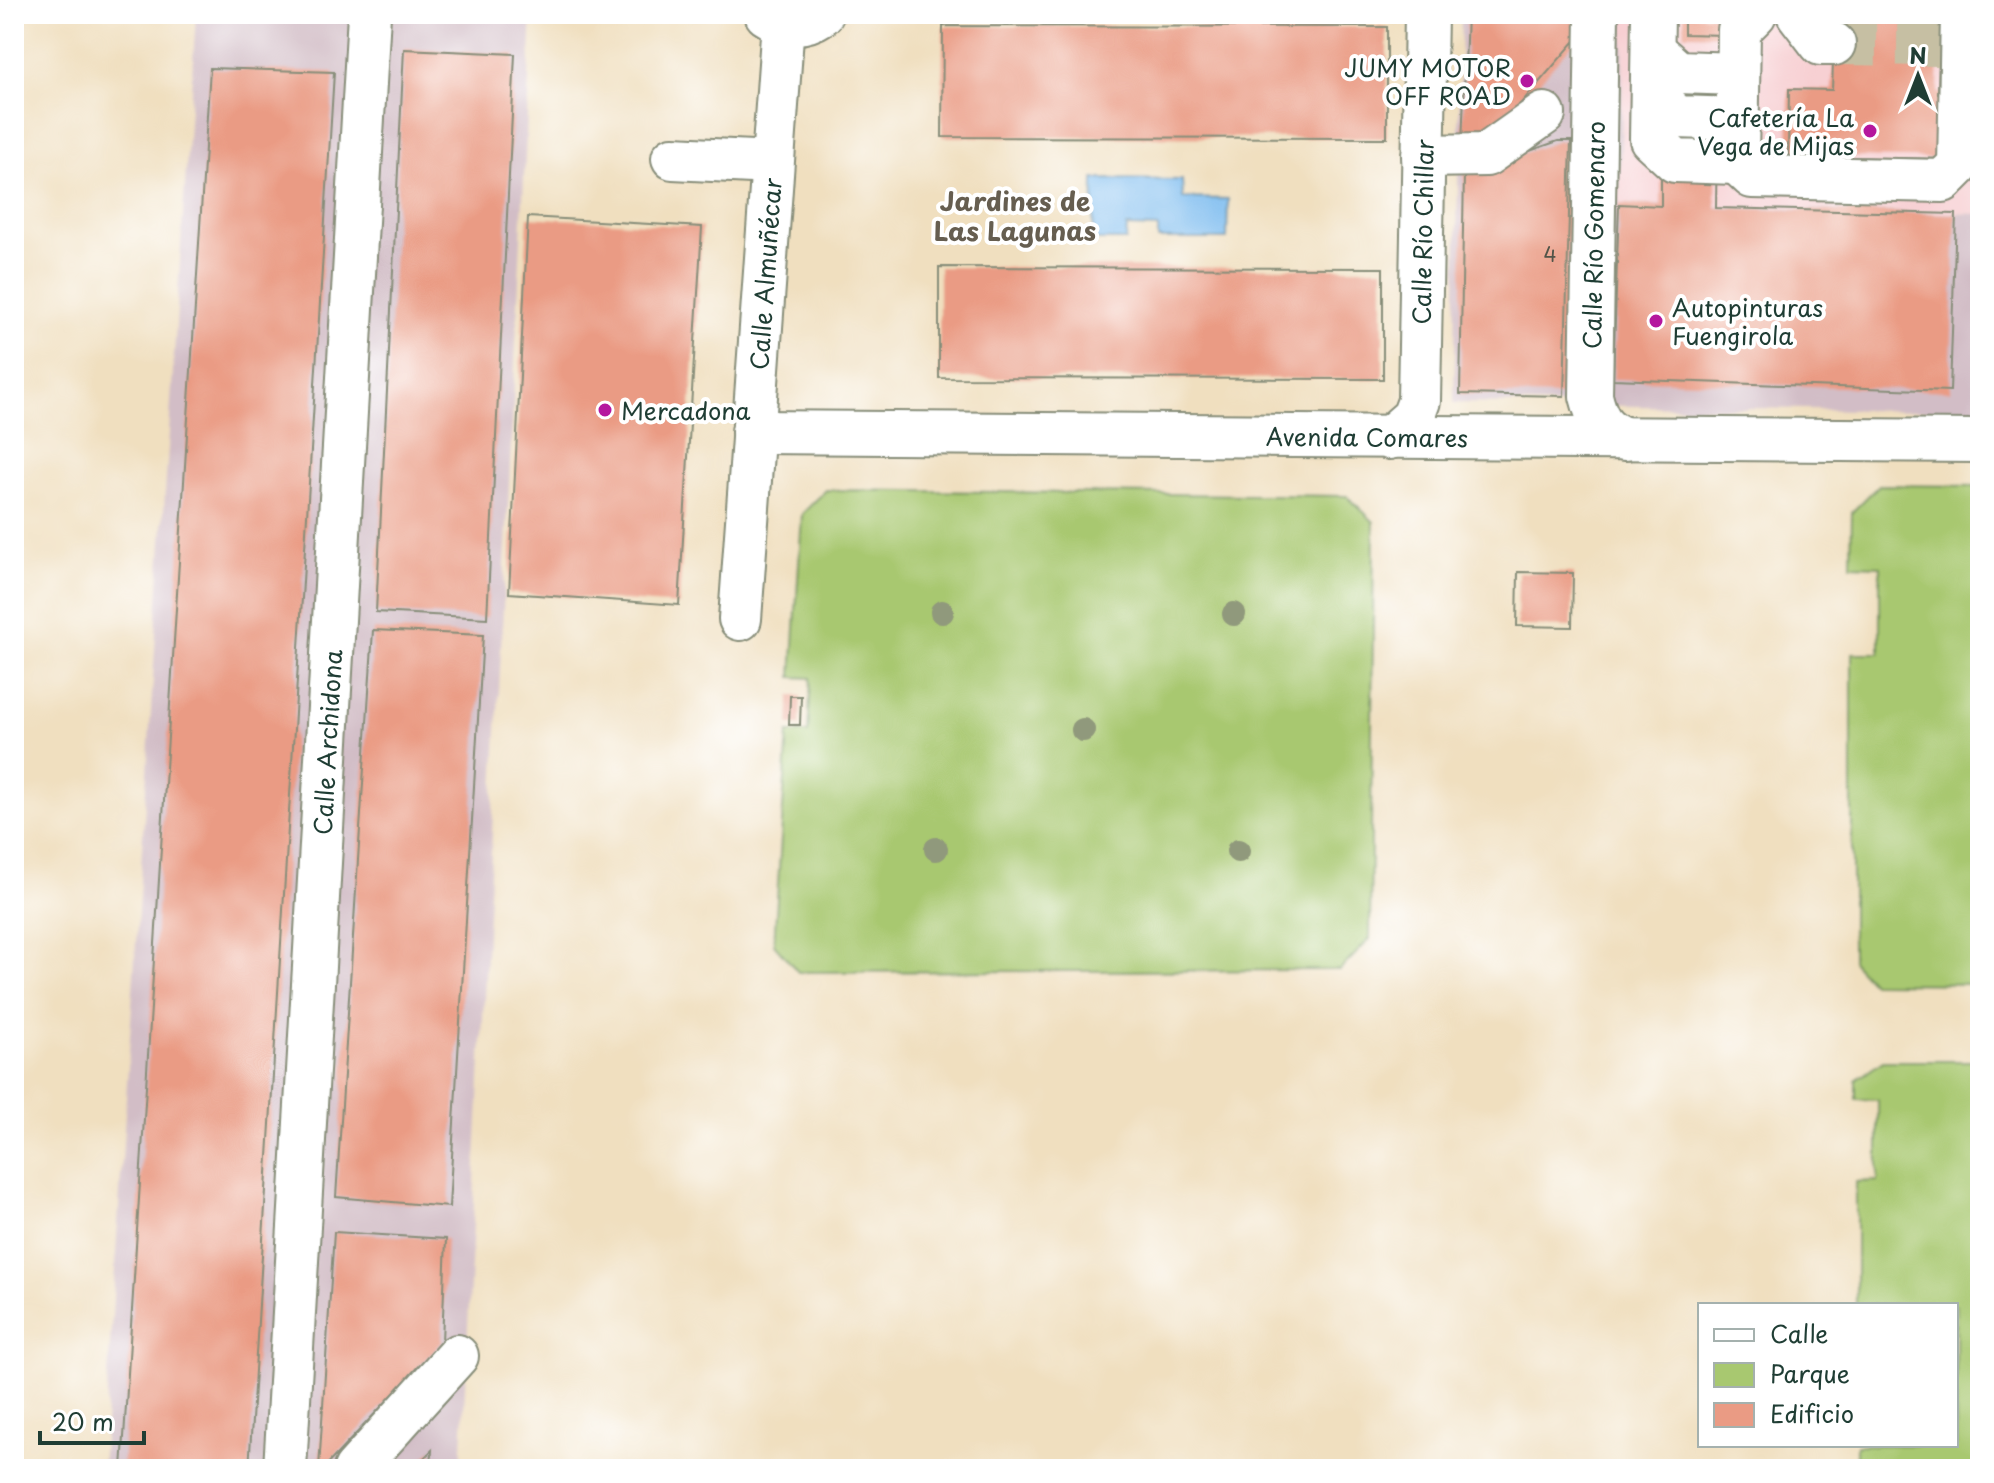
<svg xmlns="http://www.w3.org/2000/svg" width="1994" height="1483" viewBox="0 0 1994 1483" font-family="'Playpen Sans',sans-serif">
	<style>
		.built { fill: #f7cfd2 }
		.industrial { fill: #d2bdc6 }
		.green { fill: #a8c870; stroke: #648252; stroke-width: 2 }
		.water { fill: #79baee; stroke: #4c7c91; stroke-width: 2 }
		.building { fill: #ea9b84 }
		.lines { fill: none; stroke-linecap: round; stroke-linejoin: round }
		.minor-tunnel { stroke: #c6bfa3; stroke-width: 42; stroke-dasharray: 42 21; stroke-linecap: butt }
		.minor-casing { stroke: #888e7a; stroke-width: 46 }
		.minor { stroke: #fff; stroke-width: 42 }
		.tree { fill: #90997b }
		.poi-dot { fill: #b5179e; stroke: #fff; stroke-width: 3 }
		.labels { text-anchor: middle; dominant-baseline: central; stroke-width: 8; stroke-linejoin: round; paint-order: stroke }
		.number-label { font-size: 20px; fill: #525448 }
		.poi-label { font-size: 24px; fill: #1f3d34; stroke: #fff; text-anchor: end }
		.street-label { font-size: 24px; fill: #1f3d34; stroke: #fff }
		.neighbourhood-label { font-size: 26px; font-weight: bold; fill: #665e50; stroke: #fff }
	</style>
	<rect width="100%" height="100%" fill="#fff"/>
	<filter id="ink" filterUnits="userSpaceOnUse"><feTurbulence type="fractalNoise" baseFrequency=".0125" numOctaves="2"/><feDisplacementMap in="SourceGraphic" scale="16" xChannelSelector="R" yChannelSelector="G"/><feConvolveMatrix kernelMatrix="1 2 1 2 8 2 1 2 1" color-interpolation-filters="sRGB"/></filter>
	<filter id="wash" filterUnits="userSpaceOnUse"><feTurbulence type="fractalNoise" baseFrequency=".006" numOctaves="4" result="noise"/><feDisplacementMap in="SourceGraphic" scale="32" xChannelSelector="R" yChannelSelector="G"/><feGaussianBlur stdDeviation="1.8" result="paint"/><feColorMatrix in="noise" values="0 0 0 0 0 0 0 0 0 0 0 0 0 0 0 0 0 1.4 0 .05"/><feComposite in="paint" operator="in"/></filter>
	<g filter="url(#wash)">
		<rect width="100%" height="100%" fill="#f0dfbf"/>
		<path class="built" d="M1625 14H1980V214L1619 204Z"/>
		<path class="industrial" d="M196 14H532L461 1469H102Z
			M1461 14H1625L1619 204 1980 214V412L1454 403Z"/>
		<path class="green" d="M1879 485 1980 486V984L1872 983 1852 961V653H1880V566L1851 565 1852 512Z
			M826 490 1347 496 1374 522 1370 939 1340 970 798 972 774 944 788 733H808L811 678 792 677 802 514Z
			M1883 1061H1980V1469H1856V1445H1956V1305H1856V1182L1878 1181V1100L1856 1099V1080Z"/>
		<path class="water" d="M1094 179 1182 180 1183 198 1228 199 1227 239H1158V228L1127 227 1126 240H1093Z"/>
		<g id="blocks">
			<path class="building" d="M1467 14H1575V41L1483 147 1462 146Z
				M1684 14 1726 16V35L1684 34Z
				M1835 14H1940L1938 93H1952L1951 159 1788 156 1789 89 1832 90Z
				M943 26 1387 27V138L942 137Z
				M404 49 515 54 487 618 376 612Z
				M1686 53 1718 54 1716 208 1956 214 1950 391 1613 379 1619 204 1661 206V173L1685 172Z
				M210 68 334 72 249 1469H122Z
				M1558 141H1571L1564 396 1460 394 1464 174Z
				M528 217 702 227 679 605 509 593Z
				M939 267 1383 268V379L939 378Z
				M1518 572 1573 573 1572 627 1517 626Z
				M373 630 483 635 449 1207 336 1197Z
				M790 696H801L800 725H789Z
				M334 1232 446 1239 442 1342 323 1469H319Z
				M432 1450 431 1469H413Z"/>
		</g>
	</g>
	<g filter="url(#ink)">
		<use href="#blocks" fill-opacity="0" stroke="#888e7a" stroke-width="2"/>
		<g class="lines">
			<path class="minor-tunnel" d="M1834 44 1940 45"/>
			<g class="minor-casing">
				<g id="minor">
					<path d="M766 14C784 27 804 26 822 14"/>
					<path d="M1597 14 1591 396C1597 420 1602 429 1625 439"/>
					<path d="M1653 14 1651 139 1675 161 1737 163"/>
					<path d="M1755 14 1739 30 1737 163 1752 177 1943 181 1959 165 1962 14"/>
					<path d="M1798 14 1821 44H1834"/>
					<path d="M1653 50 1678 72 1738 74"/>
					<path d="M1652 94 1677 117 1737 119"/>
					<path d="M1423 156 1486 155 1544 114"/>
					<path d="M673 158 772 163"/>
					<path id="s1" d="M753 432 1980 441"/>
					<path id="s2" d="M1389 438 1413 417 1419 401 1426 14"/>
					<path id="s3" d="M740 619 783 22"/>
					<path id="s4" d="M285 1469 369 14"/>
					<path d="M355 1469 457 1356"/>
				</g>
			</g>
			<use href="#minor" class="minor"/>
		</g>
		<g class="tree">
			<circle cx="942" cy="612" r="12"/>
			<circle cx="1234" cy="614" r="12"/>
			<circle cx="1083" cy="730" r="12"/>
			<circle cx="936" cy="849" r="12"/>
			<circle cx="1238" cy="851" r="12"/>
		</g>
	</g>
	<g class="poi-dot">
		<circle cx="1527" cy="81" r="8"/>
		<circle cx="1870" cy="131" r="8"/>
		<circle cx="1656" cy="321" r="8"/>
		<circle cx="605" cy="410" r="8"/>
	</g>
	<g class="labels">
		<g class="number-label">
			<text x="1550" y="254">4</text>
		</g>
		<g class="poi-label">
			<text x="1511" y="67">JUMY MOTOR<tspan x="1511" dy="28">OFF ROAD</tspan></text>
			<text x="1854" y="117">Cafetería La<tspan x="1854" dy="28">Vega de Mijas</tspan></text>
			<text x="1672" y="307" text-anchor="start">Autopinturas<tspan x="1672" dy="28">Fuengirola</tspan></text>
			<text x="621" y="410" text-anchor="start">Mercadona</text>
		</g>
		<g class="street-label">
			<text stroke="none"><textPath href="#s2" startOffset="218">Calle Río Chillar</textPath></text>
			<text transform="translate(1593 235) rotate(-89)">Calle Río Gomenaro</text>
			<text stroke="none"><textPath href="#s3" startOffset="346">Calle Almuñécar</textPath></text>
			<text stroke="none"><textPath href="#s1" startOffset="614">Avenida Comares</textPath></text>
			<text stroke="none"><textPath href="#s4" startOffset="728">Calle Archidona</textPath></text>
		</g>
		<g class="neighbourhood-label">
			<text x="1015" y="200">Jardines de<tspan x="1015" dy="30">Las Lagunas</tspan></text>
		</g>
	</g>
	<rect width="1994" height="1483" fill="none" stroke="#fff" stroke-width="48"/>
	<rect x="1698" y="1303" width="260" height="144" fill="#ffffff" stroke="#a5b1ae" stroke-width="2"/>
	<rect x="1714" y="1329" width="40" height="12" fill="#ffffff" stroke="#a5b1ae" stroke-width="2"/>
	<text x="1770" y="1343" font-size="24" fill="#1f3d34">Calle</text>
	<rect x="1714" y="1363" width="40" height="24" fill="#a8c870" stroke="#a5b1ae" stroke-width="2"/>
	<text x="1770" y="1383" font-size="24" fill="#1f3d34">Parque</text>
	<rect x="1714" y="1403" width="40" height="24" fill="#ea9b84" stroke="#a5b1ae" stroke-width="2"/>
	<text x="1770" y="1423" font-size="24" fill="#1f3d34">Edificio</text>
	<g transform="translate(1918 76)" stroke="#ffffff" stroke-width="6" paint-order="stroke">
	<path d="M0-6L14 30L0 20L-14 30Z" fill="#1f3d34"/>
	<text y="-12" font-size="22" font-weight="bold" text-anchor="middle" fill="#1f3d34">N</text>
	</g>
	<path d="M40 1431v12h104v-12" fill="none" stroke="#1f3d34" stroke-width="4"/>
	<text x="52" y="1431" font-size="24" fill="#1f3d34" stroke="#ffffff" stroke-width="6" paint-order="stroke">20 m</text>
</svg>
